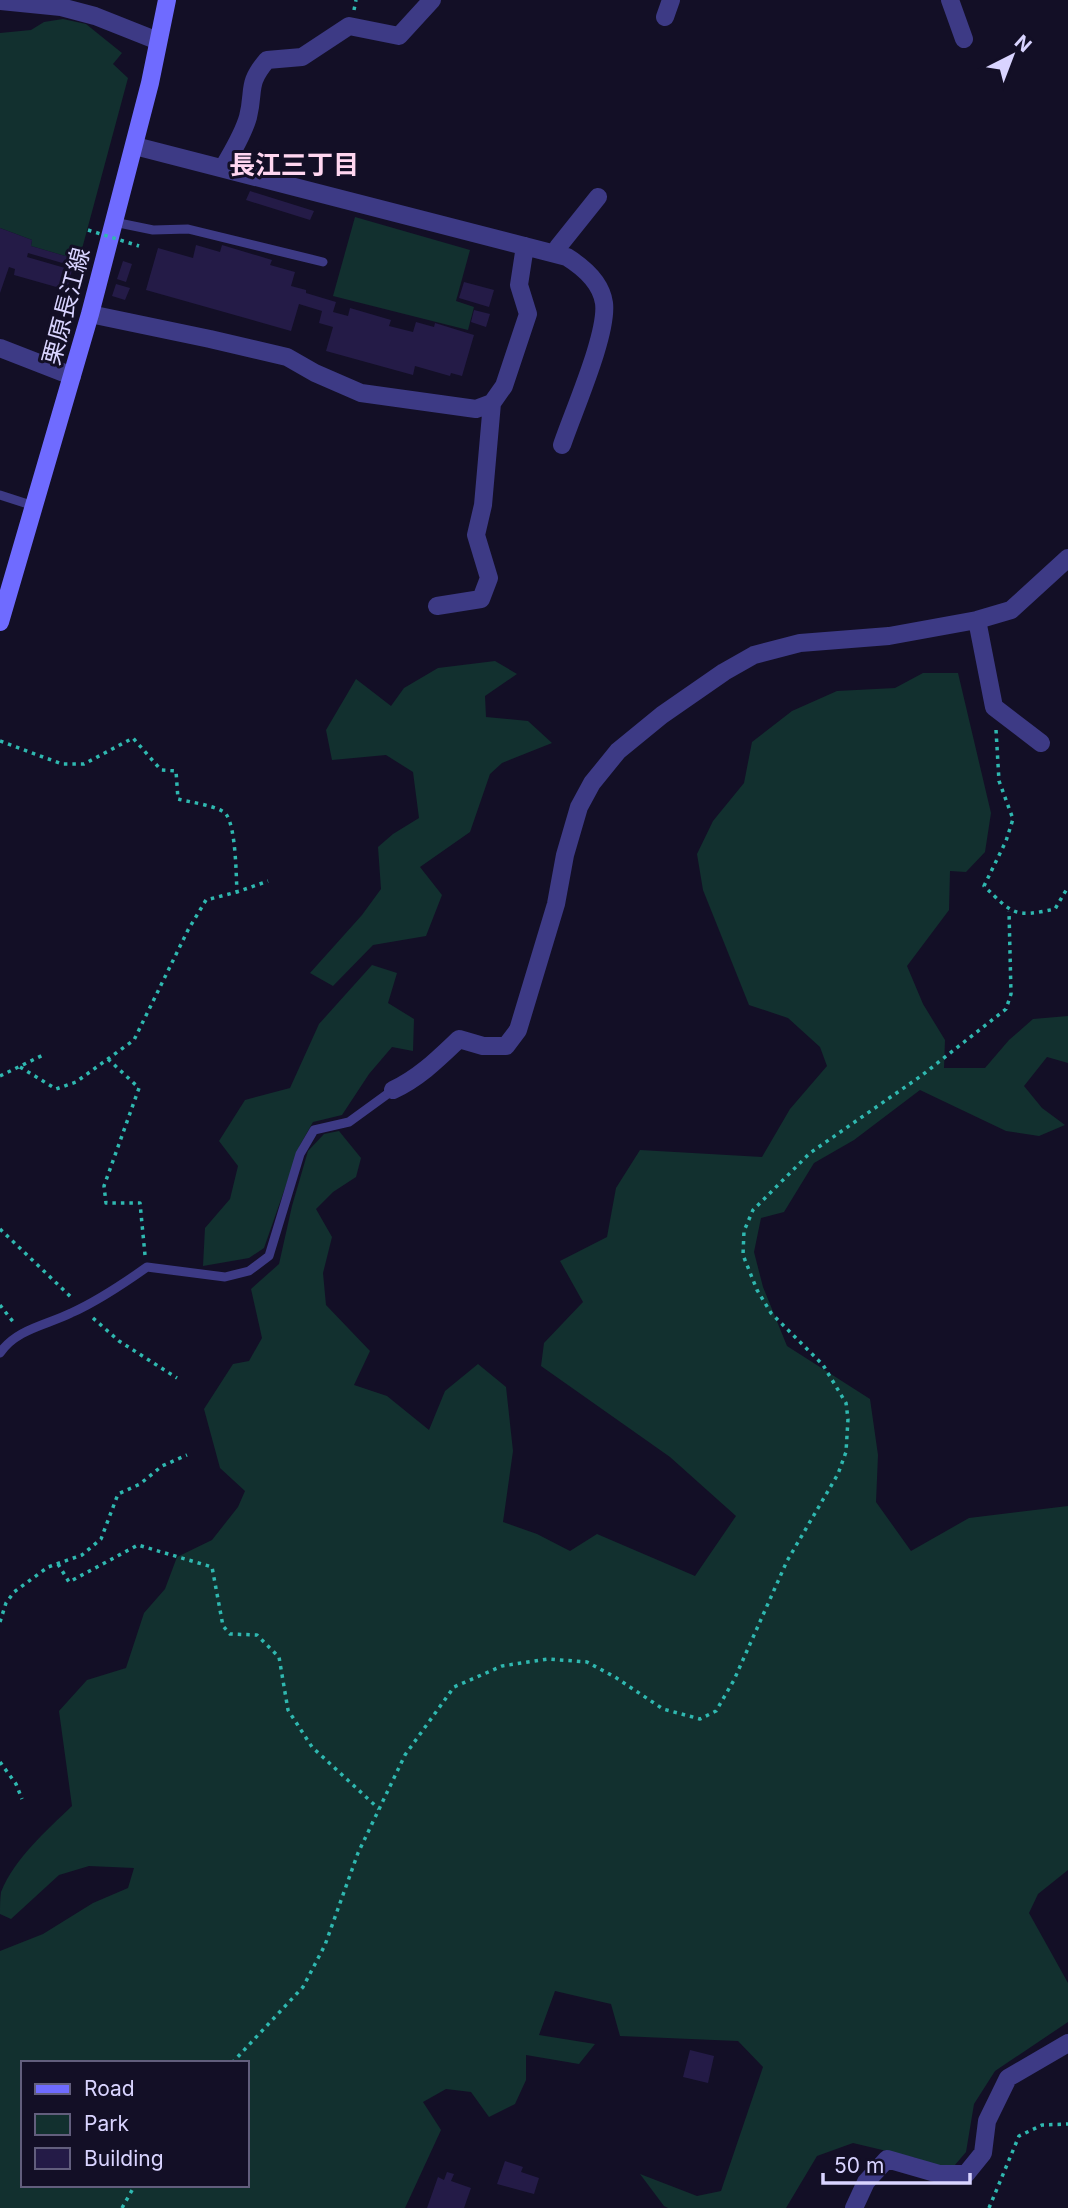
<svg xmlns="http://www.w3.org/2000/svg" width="1068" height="2208" viewBox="0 0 1068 2208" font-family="Inter,'Noto Sans JP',sans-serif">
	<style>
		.green { fill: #12302f; fill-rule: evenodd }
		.building { fill: #241b47 }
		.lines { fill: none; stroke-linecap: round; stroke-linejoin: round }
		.path { stroke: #2fb8b0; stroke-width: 3.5; stroke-dasharray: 3.5 5; stroke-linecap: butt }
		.lane { stroke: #3d3a85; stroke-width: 9 }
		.street { stroke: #3d3a85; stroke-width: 18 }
		.secondary { stroke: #6f6bff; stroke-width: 18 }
		.path-bridge { stroke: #2fb8b0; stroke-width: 3.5; stroke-dasharray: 3.5 5; stroke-linecap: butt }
		.labels { text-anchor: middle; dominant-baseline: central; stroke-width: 6; stroke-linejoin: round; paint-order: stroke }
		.street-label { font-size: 24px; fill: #d9d4ff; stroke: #130f26 }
		.neighbourhood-label { font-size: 26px; font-weight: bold; fill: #ffd6f0; stroke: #130f26 }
	</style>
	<rect width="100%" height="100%" fill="#130f26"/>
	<path class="green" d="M63 19 86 24 122 53 113 64 128 78 79 260 31 246 32 240 0 228V33L31 30 44 22Z
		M355 217 470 250 456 301 474 307 468 330 333 296Z
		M495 661 517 674 485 696 486 717 528 721 552 743 502 763 490 774 470 832 420 867 442 895 426 936 373 945 333 986 310 973 362 915 381 889 378 847 393 834 419 818 413 772 386 755 332 760 326 730 356 679 391 706 404 688 438 668Z
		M923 673H958L991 813 985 852 966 872 950 871 949 910 907 966 923 1004 945 1040 944 1068H985L1009 1040 1033 1019 1068 1016V1063L1047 1057 1024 1086 1042 1108 1065 1125 1039 1136 1006 1131 920 1090 854 1140 814 1163 784 1212 761 1218 754 1252 763 1287 787 1346 870 1399 878 1455 876 1502 911 1551 969 1518 1068 1506V1870L1038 1894 1029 1913 1068 1983V2022L995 2071 974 2104 966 2152 949 2172 916 2158 853 2143 817 2156 786 2208H668L664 2206 640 2174 697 2196 721 2191 763 2067 738 2041 620 2036 611 2004 555 1991 539 2035 595 2044 579 2064 526 2055V2080L515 2104 489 2117 471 2092 446 2089 423 2102 441 2130 405 2208H0V1951L43 1934 93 1903 128 1888 134 1868 89 1866 59 1875 11 1919 0 1914C0 1907 0 1899 1 1892 15 1858 46 1831 72 1806L59 1711 87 1680 126 1668 144 1613 165 1589 177 1557 212 1540 238 1507 245 1491 220 1468 204 1409 233 1364 249 1361 262 1338 251 1289 279 1264 292 1206 308 1151 324 1134 339 1131 361 1158 356 1177 333 1192 316 1209 332 1237 323 1273 326 1305 370 1351 354 1385 387 1396 429 1430 445 1391 478 1364 506 1387 513 1451 503 1522 537 1534 570 1551 597 1534 695 1576 736 1516 670 1457 541 1366 544 1343 583 1302 560 1261 607 1237 616 1188 640 1150 762 1157 790 1109 827 1066 820 1047 788 1018 749 1005 703 890 697 854 713 821 744 783 752 742 792 711 837 691 895 688ZM23 2063H247V2185H23Z
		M372 965 397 973 388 1003 414 1019 413 1051 392 1047 369 1074 342 1115 313 1122 300 1145 264 1248 249 1258 203 1266 205 1228 230 1199 238 1166 219 1141 245 1100 290 1088 319 1024Z"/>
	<path class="building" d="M250 191 314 211 310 220 246 200Z
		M0 228 32 240 31 246 79 260 80 254 87 256 83 269 28 253 27 257 72 270 67 290 14 275 15 269 9 267 0 293Z
		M196 245 220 252 222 245 272 260 270 265 295 272 291 286 306 290V293L336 302 333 312 348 316 350 308 391 320 389 326 413 332 416 322 434 327 435 323 474 335 462 376 451 373 450 376 415 366 413 375 326 351 333 327 319 323 322 311 299 304 291 331 146 290 158 248 193 258Z
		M123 261 132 264 126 282 117 279Z
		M464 282 494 290 489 307 459 298Z
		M116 284 130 288 125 300 112 296Z
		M474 310 490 314 486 327 471 322Z
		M690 2050 714 2056 708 2083 683 2077Z
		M505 2161 523 2167 521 2172 539 2178 534 2194 497 2184Z
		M447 2172 454 2174 451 2181 471 2188 464 2208H427L438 2177 444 2180Z"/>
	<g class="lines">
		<path class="path" d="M354 10 356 0
			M996 730 999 781 1013 819 1006 841 984 886C1013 914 1014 918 1055 909L1068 887
			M0 741 62 764H84L133 738 161 770 176 771 178 799C189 802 219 806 226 814 236 828 236 874 237 892
			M108 1059 139 1088 104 1186 106 1203H140L145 1255
			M20 1067 56 1089 76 1082 134 1040 188 930 206 900 237 892 268 881
			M0 1076 43 1055
			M0 1229 72 1298
			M0 1305 14 1323
			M93 1318 119 1341 177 1378
			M58 1564 69 1582 138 1545 212 1567 223 1626 230 1634 257 1635 279 1657 288 1710 312 1747 379 1809
			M0 1622 6 1603 14 1592 48 1567 82 1555 101 1539 118 1494 140 1484 162 1466 187 1455
			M0 1762 16 1784 22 1799
			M232 2063 303 1987 325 1945 358 1853 405 1755 454 1687 502 1666 548 1659 587 1662 615 1677 663 1709 700 1719 716 1711 734 1680 787 1561 838 1474 846 1452 848 1419 846 1403 823 1365 771 1313 757 1290 743 1255 744 1231 753 1210 810 1153 921 1076 1006 1009 1011 994 1009 911
			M122 2208 135 2185
			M989 2208 1019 2136 1042 2125 1068 2124"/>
		<path class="lane" d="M114 222 153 230 188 229 323 262
			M0 495 34 506
			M0 1353C16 1329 47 1325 71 1313 98 1301 123 1284 147 1267L225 1277 249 1271 269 1256 300 1154 314 1130 349 1122 393 1090"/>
		<path class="street" d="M950 0 964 39
			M0 1 61 7 95 16 158 41
			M665 17 671 0
			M135 146 567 257C583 267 601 282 604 303 608 334 573 412 562 445
			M223 168C232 152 243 135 248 117 255 89 246 85 267 60L302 57 349 26 399 36 432 0
			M557 254 558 247 598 197
			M90 314 210 339 287 357 315 373 361 393 476 409 492 403 504 386 528 314 519 285 525 246
			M0 348 72 376
			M437 606 481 599 489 578 476 535 483 505 492 403
			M977 620 994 707 1041 743
			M393 1090C419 1078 438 1059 459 1039L483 1046H506L518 1030 556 904 565 855 579 807 592 783 618 751 662 715 724 672 754 655 800 643 889 636 977 620 1011 610 1068 558
			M854 2208 866 2182 887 2159 939 2174H966L983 2153 987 2121 1008 2078 1068 2043"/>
		<path class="secondary" d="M0 622 90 314 150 83 167 0"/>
		<path class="path-bridge" d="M88 230 139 246"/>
	</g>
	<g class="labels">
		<g class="street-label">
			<text transform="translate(66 306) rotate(-75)">栗原長江線</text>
		</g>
		<g class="neighbourhood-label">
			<text x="294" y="164">長江三丁目</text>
		</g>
	</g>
	<rect x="21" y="2061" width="228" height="126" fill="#130f26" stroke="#625e7d" stroke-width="2"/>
	<rect x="35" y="2084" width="35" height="10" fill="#6f6bff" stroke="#625e7d" stroke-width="2"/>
	<text x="84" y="2096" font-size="21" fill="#d9d4ff">Road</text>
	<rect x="35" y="2114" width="35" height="21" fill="#12302f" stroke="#625e7d" stroke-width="2"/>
	<text x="84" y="2131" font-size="21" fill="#d9d4ff">Park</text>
	<rect x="35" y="2148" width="35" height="21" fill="#241b47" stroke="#625e7d" stroke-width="2"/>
	<text x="84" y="2166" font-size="21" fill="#d9d4ff">Building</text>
	<g transform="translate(1012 56) rotate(42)" stroke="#130f26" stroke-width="5" paint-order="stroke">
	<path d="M0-5L12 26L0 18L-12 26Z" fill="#d9d4ff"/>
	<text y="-10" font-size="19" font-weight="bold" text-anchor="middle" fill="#d9d4ff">N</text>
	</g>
	<path d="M823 2173v10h147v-10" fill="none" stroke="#d9d4ff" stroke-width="3.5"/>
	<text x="834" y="2173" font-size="21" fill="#d9d4ff" stroke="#130f26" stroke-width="5" paint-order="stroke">50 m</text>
</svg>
